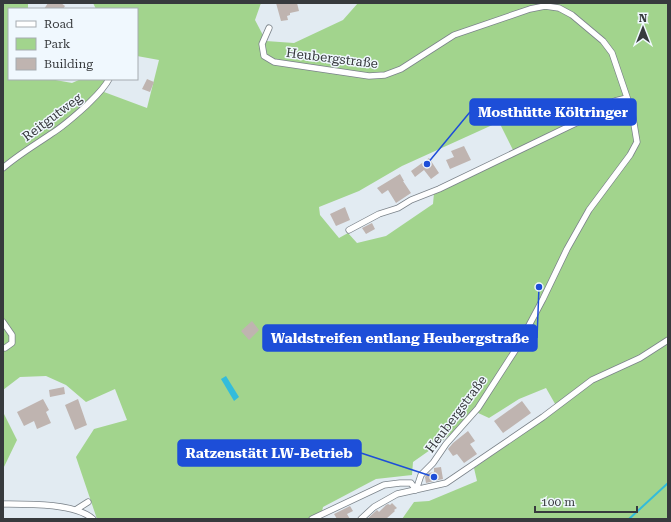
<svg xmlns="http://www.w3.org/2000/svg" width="671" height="522" viewBox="0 0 671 522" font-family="'Roboto Serif',serif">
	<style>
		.green { fill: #a2d48d; fill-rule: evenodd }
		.water { fill: #33bcdb }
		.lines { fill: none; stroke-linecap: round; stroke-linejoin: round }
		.stream { stroke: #33bcdb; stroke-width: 2 }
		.building { fill: #bfb4b0 }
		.street-casing { stroke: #7b838a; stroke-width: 7 }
		.street { stroke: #fff; stroke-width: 5.5 }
		.labels { text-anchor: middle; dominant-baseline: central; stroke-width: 3; stroke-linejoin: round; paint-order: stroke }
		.street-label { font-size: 13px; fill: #373a3d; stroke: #f0f8fe }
		.leader { fill: none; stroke: #1d4ed8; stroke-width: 1.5 }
		.callout-dot { fill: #1d4ed8; stroke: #f0f8fe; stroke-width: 1.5 }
		.callout { fill: #1d4ed8; stroke: #1d4ed8; stroke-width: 1.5 }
		.callout-label { font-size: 14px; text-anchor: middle; font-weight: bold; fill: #fff }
	</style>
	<rect width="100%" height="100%" fill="#e2ebf2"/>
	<path class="green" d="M3 3H28V9H9V79H50L72 83 81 79H111L104 92 147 108 159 60 137 56V9H96L93 3H261L255 20 266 41 294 43 343 20 358 3H668V519H402L414 502 429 501 477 481 474 468 558 409 546 388 519 399 489 418 476 412 440 443 413 462 412 475 376 479 323 507 321 516 322 519H97L76 457 94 429 127 420 115 389 86 402 66 385 46 376 20 377 3 390ZM499 122 515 154 434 193 433 204 386 236 357 243 348 233 339 238 320 215 319 207 359 191 402 166Z
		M3 412 17 440 3 469Z"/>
	<path class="water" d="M226 376 239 397 234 401 221 379Z"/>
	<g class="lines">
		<path class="stream" d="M629 519 668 483"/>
	</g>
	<path class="building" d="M48 3H61L65 6 63 9H44Z
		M276 3H297L299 11 290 13V15L287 16 288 20 281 21Z
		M147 79 154 82 150 92 142 89Z
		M464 146 471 160 450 169 446 160 454 157 451 151Z
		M429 158 439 173 431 179 424 170 415 177 411 171Z
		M400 174 404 181H403L411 193 396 203 388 190 382 194 377 188Z
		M345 207 350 220 336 226 330 214Z
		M372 223 375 229 366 234 362 228Z
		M252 321 259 330 249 340 241 331Z
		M64 387 65 394 50 397 49 390Z
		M43 399 49 410 46 412 51 423 37 429 34 421 24 426 17 412Z
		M78 399 87 425 75 430 65 405Z
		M522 401 531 413 503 433 494 421Z
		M468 431 475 441 470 444 477 454 464 463 457 454 453 456 448 449 453 443Z
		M441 467 443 479 426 483 425 477 429 473 434 472V468Z
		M392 503 397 508 394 510 395 511 386 519H367L377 510 379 512 386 505 388 504 390 505Z
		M350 506 353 511 347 514 350 519H337L334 514Z"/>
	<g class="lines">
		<g class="street-casing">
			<path id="street" d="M269 28 262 44 264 56 274 62 369 76 385 75 401 69 454 35 530 9 545 6 559 8 572 15 603 41 612 53 632 112 637 142 630 155 589 210 567 249 543 299 518 346 478 408 446 444 433 463 421 475 416 490
				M3 168C18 155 35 145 51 134 64 126 76 115 87 105 95 97 104 89 109 79
				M349 230 379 214 398 208 411 200 439 189 576 123 615 101 627 98
				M3 322 12 335V343L5 348H3
				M3 504C27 504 75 503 93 519
				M77 509 88 502
				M312 519 384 485 400 483H411L416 490
				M361 519 374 507 397 494 446 483 543 417 592 380 640 358 668 340"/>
		</g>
		<use href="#street" class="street"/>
	</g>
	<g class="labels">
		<g class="street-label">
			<text transform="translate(332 58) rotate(7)">Heubergstraße</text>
			<text transform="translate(52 117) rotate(-37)">Reitgutweg</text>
			<text transform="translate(456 414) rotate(-53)">Heubergstraße</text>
		</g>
	</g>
	<path class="leader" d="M427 164L470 112M539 287L537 338M434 477L361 453"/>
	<g class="callout-dot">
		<circle cx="427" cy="164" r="4"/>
		<circle cx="539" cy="287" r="4"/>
		<circle cx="434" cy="477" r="4"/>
	</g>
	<g class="callout">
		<rect x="470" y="99" width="166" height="26" rx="4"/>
		<rect x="263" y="325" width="274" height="26" rx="4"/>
		<rect x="178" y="440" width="183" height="26" rx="4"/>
	</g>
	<g class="callout-label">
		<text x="553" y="117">Mosthütte Költringer</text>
		<text x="400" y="343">Waldstreifen entlang Heubergstraße</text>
		<text x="269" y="458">Ratzenstätt LW-Betrieb</text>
	</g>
	<rect width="671" height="522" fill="none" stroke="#373a3d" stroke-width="8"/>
	<rect x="8" y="8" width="130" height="72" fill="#f0f8fe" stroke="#a6acb1"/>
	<rect x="16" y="21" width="20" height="6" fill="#ffffff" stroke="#a6acb1"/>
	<text x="44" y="28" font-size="12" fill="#373a3d">Road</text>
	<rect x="16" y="38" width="20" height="12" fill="#a2d48d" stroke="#a6acb1"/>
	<text x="44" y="48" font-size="12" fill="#373a3d">Park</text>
	<rect x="16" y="58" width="20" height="12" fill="#bfb4b0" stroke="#a6acb1"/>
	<text x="44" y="68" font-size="12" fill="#373a3d">Building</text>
	<g transform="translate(643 28)" stroke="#f0f8fe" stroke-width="3" paint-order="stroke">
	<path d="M0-3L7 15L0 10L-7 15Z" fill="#373a3d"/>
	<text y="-6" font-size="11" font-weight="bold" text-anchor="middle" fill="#373a3d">N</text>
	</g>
	<path d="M535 506v6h102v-6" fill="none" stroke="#373a3d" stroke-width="2"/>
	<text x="541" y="506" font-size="12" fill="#373a3d" stroke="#f0f8fe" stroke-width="3" paint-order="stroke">100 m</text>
</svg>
